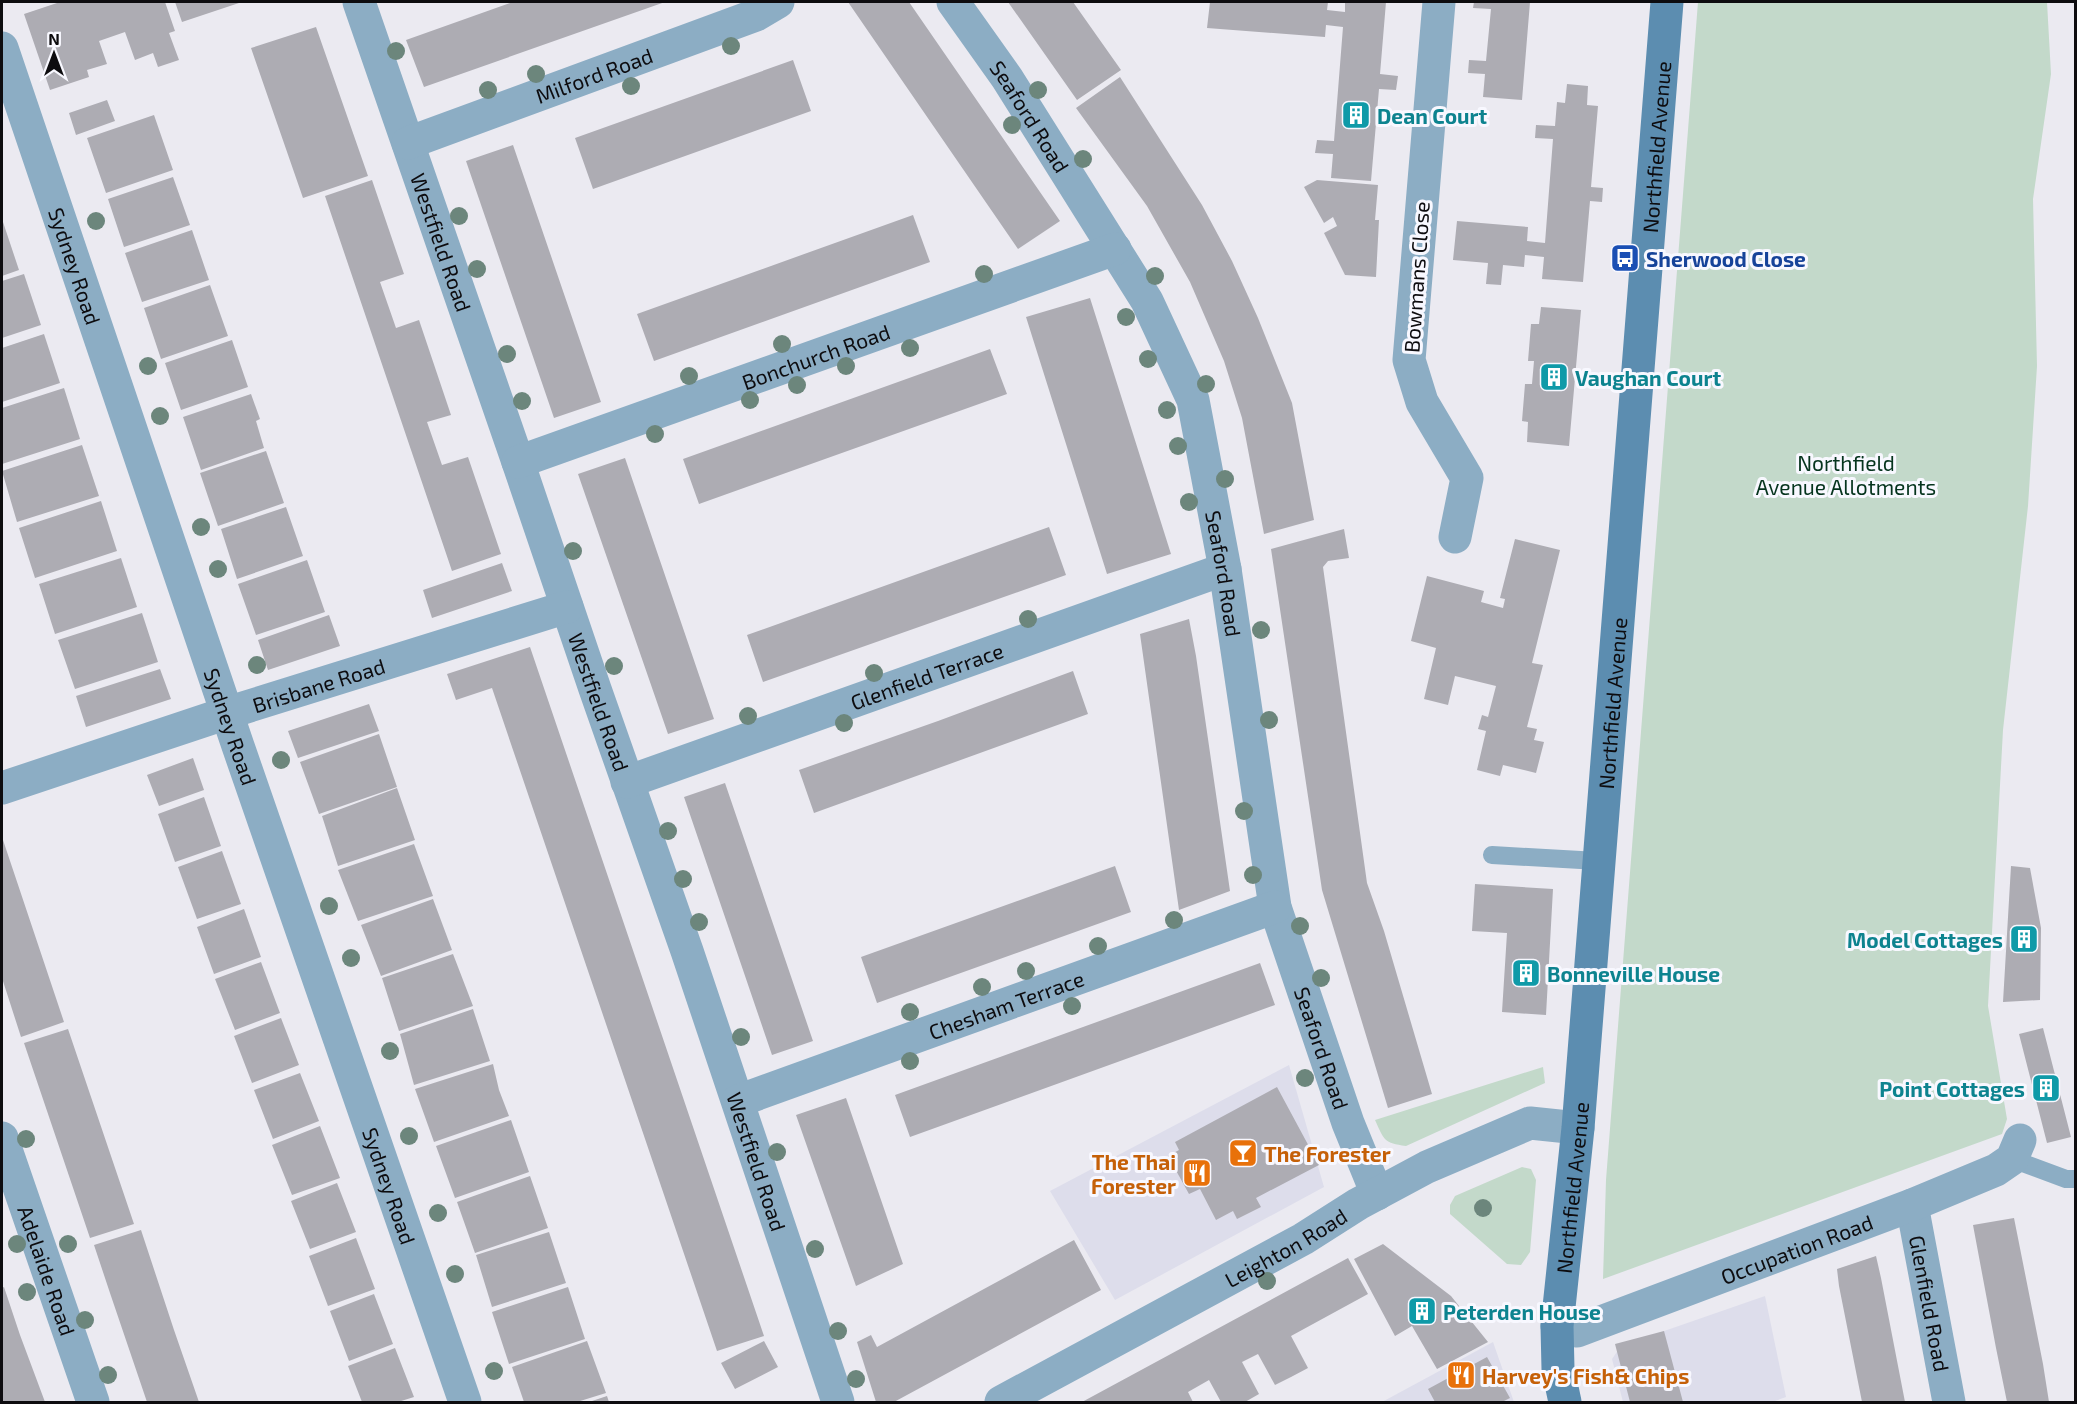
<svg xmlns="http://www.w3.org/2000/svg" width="2077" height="1404" viewBox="0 0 2077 1404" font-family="'Exo 2',sans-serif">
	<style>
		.built { fill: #ddddeb }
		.green { fill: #c3d9ca }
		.building { fill: #adacb3 }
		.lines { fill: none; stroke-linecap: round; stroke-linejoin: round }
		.service { stroke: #8cadc4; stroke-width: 18 }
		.minor { stroke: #8cadc4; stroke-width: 33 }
		.secondary { stroke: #5c8db0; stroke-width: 33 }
		.tree { fill: #6c867c }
		.labels { text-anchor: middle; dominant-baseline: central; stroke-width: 6; stroke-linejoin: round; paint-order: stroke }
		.street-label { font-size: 21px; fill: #0d0c0f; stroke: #f8f8ff }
		.culture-label { font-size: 21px; font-weight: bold; fill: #0d838f; stroke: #f8f8ff; text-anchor: start }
		.transit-label { font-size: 21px; font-weight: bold; fill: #164399; stroke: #f8f8ff; text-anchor: start }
		.park-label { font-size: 21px; fill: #05341d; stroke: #f8f8ff }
		.food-label { font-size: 21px; font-weight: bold; fill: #c56008; stroke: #f8f8ff; text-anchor: start }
	</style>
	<rect width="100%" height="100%" fill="#ebeaf1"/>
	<path class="built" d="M1289 1065 1324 1187 1115 1300 1050 1191Z
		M1765 1296 1786 1397 1772 1402H1623L1612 1359 1621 1346Z
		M1493 1342 1514 1402H1382Z"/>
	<path class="green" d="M1698 2H2047L2051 74 2033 199 2037 366 2028 506 2003 730 1988 1006 2007 1119 2002 1134 1603 1279 1606 1180Z
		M1543 1067 1545 1083 1406 1146C1384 1143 1384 1140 1375 1120Z
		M1522 1167 1531 1169 1536 1180 1530 1252 1521 1265 1507 1264 1450 1214V1205L1455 1196Z"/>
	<path class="building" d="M60 2H165L175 31 169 33 179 60 158 67 153 53 135 60 125 32 99 41 107 64 87 70 89 77 50 90 24 14Z
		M175 2H242L182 22Z
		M513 2H665L424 87 406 40Z
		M848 2H909L1060 221 1018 249Z
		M1008 2H1073L1121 70 1077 100Z
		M1210 2H1328L1327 10 1345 12V2H1386L1380 74 1398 76 1396 90 1379 89 1371 181 1331 178 1333 154 1315 153 1317 140 1334 141 1343 27 1326 25 1325 37 1207 28Z
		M1474 2H1530L1522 100 1483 97 1485 74 1468 73 1469 60 1486 61 1491 9 1473 8Z
		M316 27 368 176 303 198 251 48Z
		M793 60 811 111 593 189 575 138Z
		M1120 77 1202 205 1232 261 1258 318 1292 403 1314 520 1264 534 1242 418 1224 361 1190 282 1147 206 1076 108Z
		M1567 84 1588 86 1587 105 1598 106 1591 187 1603 188 1602 202 1590 201 1583 282 1542 279 1544 257 1525 255 1524 267 1503 265 1501 285 1486 284 1488 263 1453 260 1457 221 1528 227 1527 241 1545 243 1553 139 1535 138 1536 125 1555 126 1557 102 1565 103Z
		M107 100 115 121 76 135 69 113Z
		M154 115 173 170 106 193 87 138Z
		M513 145 601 402 554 418 466 161Z
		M173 177 190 225 124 247 108 199Z
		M372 180 404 274 380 282 396 328 419 320 451 415 427 422 442 465 468 457 501 554 452 571 325 196Z
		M1317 180 1378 185 1375 220H1379L1376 277 1345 275 1324 233 1337 226 1333 217 1324 223 1304 187Z
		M913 215 930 262 654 361 637 314Z
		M2 222H3L19 270 2 276Z
		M192 230 209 280 142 302 125 253Z
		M24 274 41 325 2 338V281Z
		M210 285 228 336 161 359 144 308Z
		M1090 298 1171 554 1107 574 1026 317Z
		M1541 307 1581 310 1569 446 1527 442 1528 422 1522 421 1525 384H1532L1534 361H1528L1531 324H1539Z
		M44 334 60 383 2 402V348Z
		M232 340 248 387 181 410 165 363Z
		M990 349 1007 394 699 504 683 459Z
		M64 388 80 439 2 464V408Z
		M251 394 260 419 256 421 264 448 201 470 183 417Z
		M82 445 99 496 17 522 2 471Z
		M266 451 284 503 218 526 200 473Z
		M625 458 714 719 668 734 578 474Z
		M101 501 117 551 35 578 19 528Z
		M286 507 303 556 237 579 221 529Z
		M1049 527 1066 575 763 682 747 635Z
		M1344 529 1349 558 1328 561 1323 567 1367 883 1384 931 1432 1094 1388 1108 1322 890 1271 549Z
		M1515 539 1560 550 1532 663 1543 665 1527 727 1537 729 1534 740 1544 742 1536 773 1503 765 1500 776 1477 770 1486 731 1478 729 1482 715 1488 717 1496 686 1455 676 1448 705 1424 699 1436 648 1411 641 1427 576 1484 591 1481 602 1503 608 1505 599 1500 598Z
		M121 558 137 607 55 634 39 584Z
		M307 560 325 612 256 635 238 584Z
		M502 563 512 591 432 618 423 590Z
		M142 613 158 662 75 689 58 640Z
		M329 615 340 646 268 670 258 640Z
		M1189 619 1196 656 1230 891 1179 910 1140 634Z
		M530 647 764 1336 717 1351 492 688 456 700 447 674Z
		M160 669 171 699 86 727 76 696Z
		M1073 671 1088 714 814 813 799 770 938 721Z
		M369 704 379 731 298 758 288 731Z
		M379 734 397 787 319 814 300 762Z
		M193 758 204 790 159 806 147 775Z
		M725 783 813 1041 772 1055 684 797Z
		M397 788 415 840 338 866 322 816Z
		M204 797 221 846 175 862 158 814Z
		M2 837 64 1022 21 1037 2 978Z
		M414 844 433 896 358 921 338 870Z
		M222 851 241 904 197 919 178 867Z
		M1115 866 1131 912 877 1003 861 957Z
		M2011 866 2030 868 2041 928 2040 1000 2003 1002Z
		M1475 884 1553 889 1546 1015 1502 1012 1507 933 1472 931Z
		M433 899 452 950 381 976 361 925Z
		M244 909 261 957 214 974 197 927Z
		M453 954 473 1006 399 1031 382 978Z
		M261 962 280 1013 235 1030 215 979Z
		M1260 963 1275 1005 910 1137 895 1095Z
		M473 1009 490 1061 414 1085 400 1034Z
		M281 1018 299 1065 252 1083 234 1036Z
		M2043 1028 2071 1137 2047 1143 2019 1034Z
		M68 1029 134 1224 90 1238 24 1043Z
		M493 1064 499 1090 509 1116 434 1142 415 1089Z
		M300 1073 319 1121 273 1139 254 1090Z
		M1277 1087 1319 1165 1256 1198 1261 1207 1237 1219 1233 1211 1216 1220 1200 1189 1189 1194 1168 1156 1179 1150 1175 1142Z
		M846 1098 903 1264 856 1286 796 1115Z
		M511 1120 529 1172 455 1198 436 1146Z
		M320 1126 340 1178 292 1195 272 1145Z
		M530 1176 548 1228 475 1253 457 1202Z
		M337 1183 356 1232 310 1249 291 1201Z
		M2014 1218 2043 1364 2049 1402H2007L1996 1348 1973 1225Z
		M141 1230 174 1330 199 1402H147L111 1296 94 1245Z
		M549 1232 566 1283 492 1307 476 1255Z
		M356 1238 375 1289 328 1306 309 1256Z
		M1074 1240 1101 1290 894 1402H876L857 1342 871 1335 877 1347Z
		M1383 1244 1451 1296 1488 1342 1437 1369 1412 1326 1395 1336 1354 1259Z
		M1876 1256 1881 1278 1905 1402H1862L1839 1286 1837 1269Z
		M1348 1258 1368 1294 1291 1336 1308 1368 1291 1377 1275 1385 1258 1354 1242 1362 1259 1394 1245 1402H1221L1209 1380 1188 1392 1193 1402H1082Z
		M4 1287 20 1335 45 1402H2V1288Z
		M568 1287 585 1339 509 1364 492 1312Z
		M374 1294 393 1344 349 1361 330 1311Z
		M1664 1331 1683 1402H1630L1615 1344Z
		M587 1341 606 1393 577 1402H524L512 1367Z
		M764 1341 778 1367 735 1389 721 1363Z
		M395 1348 414 1397 398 1402H362L348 1366Z
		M1487 1357 1510 1398 1502 1402H1435L1428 1389Z
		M607 1396 609 1402H589Z"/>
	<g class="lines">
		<path class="service" d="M1492 855 1598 861
			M2012 1159 2066 1179H2076"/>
		<g class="minor">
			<path id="s1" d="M359 2 518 462 595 689 687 951 838 1402"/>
			<path id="s2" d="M953 2 1007 78 1147 301 1193 400 1225 569 1275 907 1348 1123 1377 1194"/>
			<path d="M1439 2 1409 360 1422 402 1467 478 1455 537"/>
			<path id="s3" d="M2 48 238 746 465 1402"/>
			<path id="s4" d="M408 143 756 15 778 2"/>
			<path id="s5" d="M518 462 1115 249"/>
			<path id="s6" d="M627 782 1225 569"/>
			<path id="s7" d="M2 788 227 713 567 607"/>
			<path id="s8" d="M738 1101 1275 907"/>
			<path id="s9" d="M2 1138 93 1402"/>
			<path id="s10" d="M1912 1205 1949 1402"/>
			<path id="s11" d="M1557 1326 1577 1331 1912 1205 1996 1170 2012 1159 2020 1140"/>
			<path id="s12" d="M1001 1402 1303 1239 1358 1204 1427 1167 1530 1123 1578 1128"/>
		</g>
		<path class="secondary" id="s13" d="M1565 1402 1558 1369 1557 1326 1578 1128 1667 2"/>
	</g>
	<g class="tree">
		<circle cx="731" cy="46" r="9"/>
		<circle cx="396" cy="51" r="9"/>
		<circle cx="536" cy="74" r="9"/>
		<circle cx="631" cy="86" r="9"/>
		<circle cx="488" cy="90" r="9"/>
		<circle cx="1038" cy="90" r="9"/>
		<circle cx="1012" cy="125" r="9"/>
		<circle cx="1083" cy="159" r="9"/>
		<circle cx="459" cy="216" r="9"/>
		<circle cx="96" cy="221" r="9"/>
		<circle cx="477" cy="269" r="9"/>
		<circle cx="984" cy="274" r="9"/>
		<circle cx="1155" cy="276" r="9"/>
		<circle cx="1126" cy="317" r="9"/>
		<circle cx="782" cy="344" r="9"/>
		<circle cx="910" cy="348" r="9"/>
		<circle cx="507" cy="354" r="9"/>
		<circle cx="1148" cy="359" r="9"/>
		<circle cx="148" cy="366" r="9"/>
		<circle cx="846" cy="366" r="9"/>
		<circle cx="689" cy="376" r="9"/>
		<circle cx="1206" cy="384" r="9"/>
		<circle cx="797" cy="385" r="9"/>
		<circle cx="750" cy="400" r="9"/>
		<circle cx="522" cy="401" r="9"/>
		<circle cx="1167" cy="410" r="9"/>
		<circle cx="160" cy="416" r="9"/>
		<circle cx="655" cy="434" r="9"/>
		<circle cx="1178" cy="446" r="9"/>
		<circle cx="1225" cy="479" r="9"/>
		<circle cx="1189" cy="502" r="9"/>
		<circle cx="201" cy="527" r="9"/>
		<circle cx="573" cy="551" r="9"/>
		<circle cx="218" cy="569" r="9"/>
		<circle cx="1028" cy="619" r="9"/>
		<circle cx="1261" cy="630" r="9"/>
		<circle cx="257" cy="665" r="9"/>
		<circle cx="614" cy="666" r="9"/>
		<circle cx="874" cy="673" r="9"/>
		<circle cx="748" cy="716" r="9"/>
		<circle cx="1269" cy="720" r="9"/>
		<circle cx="844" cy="723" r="9"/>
		<circle cx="281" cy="760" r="9"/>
		<circle cx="1244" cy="811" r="9"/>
		<circle cx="668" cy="831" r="9"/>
		<circle cx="1253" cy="875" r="9"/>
		<circle cx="683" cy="879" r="9"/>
		<circle cx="329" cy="906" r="9"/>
		<circle cx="1174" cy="920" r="9"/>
		<circle cx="699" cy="922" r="9"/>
		<circle cx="1300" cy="926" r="9"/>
		<circle cx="1098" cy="946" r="9"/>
		<circle cx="351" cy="958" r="9"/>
		<circle cx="1026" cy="971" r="9"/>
		<circle cx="1321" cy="978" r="9"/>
		<circle cx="982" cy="987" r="9"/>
		<circle cx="1072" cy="1006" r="9"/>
		<circle cx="910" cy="1012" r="9"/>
		<circle cx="741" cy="1037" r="9"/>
		<circle cx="390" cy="1051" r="9"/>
		<circle cx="910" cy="1061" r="9"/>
		<circle cx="1305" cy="1078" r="9"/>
		<circle cx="409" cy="1136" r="9"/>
		<circle cx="26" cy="1139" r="9"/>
		<circle cx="777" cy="1152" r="9"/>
		<circle cx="1483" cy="1208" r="9"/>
		<circle cx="438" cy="1213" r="9"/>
		<circle cx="17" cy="1244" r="9"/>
		<circle cx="68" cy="1244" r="9"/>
		<circle cx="815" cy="1249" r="9"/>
		<circle cx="455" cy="1274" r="9"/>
		<circle cx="1267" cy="1281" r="9"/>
		<circle cx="27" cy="1292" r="9"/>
		<circle cx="85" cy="1320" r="9"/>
		<circle cx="838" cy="1331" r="9"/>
		<circle cx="494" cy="1371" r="9"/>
		<circle cx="108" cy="1375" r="9"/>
		<circle cx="856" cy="1379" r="9"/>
	</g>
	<defs>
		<g id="building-square" transform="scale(1.5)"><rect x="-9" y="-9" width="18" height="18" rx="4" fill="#0f9aa8" stroke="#f8f8ff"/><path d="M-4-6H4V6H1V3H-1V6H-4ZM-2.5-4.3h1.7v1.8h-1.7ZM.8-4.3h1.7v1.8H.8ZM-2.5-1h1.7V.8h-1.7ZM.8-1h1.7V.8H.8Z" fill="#fff"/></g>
		<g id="bus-square" transform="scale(1.5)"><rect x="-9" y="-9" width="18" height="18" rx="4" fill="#1a4fb4" stroke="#f8f8ff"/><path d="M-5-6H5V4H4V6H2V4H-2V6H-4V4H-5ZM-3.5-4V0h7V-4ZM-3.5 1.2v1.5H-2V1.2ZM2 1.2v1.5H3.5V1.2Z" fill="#fff"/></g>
		<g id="bar-square" transform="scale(1.5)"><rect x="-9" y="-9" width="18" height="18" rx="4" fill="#e8710a" stroke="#f8f8ff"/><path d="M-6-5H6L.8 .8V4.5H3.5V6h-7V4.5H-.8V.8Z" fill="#fff"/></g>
		<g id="restaurant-square" transform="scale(1.5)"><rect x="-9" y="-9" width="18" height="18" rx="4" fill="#e8710a" stroke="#f8f8ff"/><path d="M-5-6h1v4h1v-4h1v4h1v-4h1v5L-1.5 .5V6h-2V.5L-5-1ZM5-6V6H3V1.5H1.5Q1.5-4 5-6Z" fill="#fff"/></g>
	</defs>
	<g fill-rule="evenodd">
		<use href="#building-square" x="1356" y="115"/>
		<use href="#bus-square" x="1625" y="258"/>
		<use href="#building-square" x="1554" y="377"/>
		<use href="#building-square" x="2024" y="939"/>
		<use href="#building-square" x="1526" y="973"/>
		<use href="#building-square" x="2046" y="1088"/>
		<use href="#bar-square" x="1243" y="1153"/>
		<use href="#restaurant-square" x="1197" y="1173"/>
		<use href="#building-square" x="1422" y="1311"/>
		<use href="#restaurant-square" x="1461" y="1375"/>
	</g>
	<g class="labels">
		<g class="street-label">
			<text stroke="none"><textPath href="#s4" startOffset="198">Milford Road</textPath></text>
			<text stroke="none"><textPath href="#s2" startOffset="138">Seaford Road</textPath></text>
			<text stroke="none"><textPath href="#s13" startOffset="1260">Northfield Avenue</textPath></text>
			<text stroke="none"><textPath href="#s1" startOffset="254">Westfield Road</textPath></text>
			<text stroke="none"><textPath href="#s3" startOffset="230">Sydney Road</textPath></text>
			<text transform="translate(1416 277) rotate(-86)">Bowmans Close</text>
			<text stroke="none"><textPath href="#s5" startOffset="316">Bonchurch Road</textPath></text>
			<text stroke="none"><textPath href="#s2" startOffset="642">Seaford Road</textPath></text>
			<text stroke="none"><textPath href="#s6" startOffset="318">Glenfield Terrace</textPath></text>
			<text stroke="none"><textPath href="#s7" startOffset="333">Brisbane Road</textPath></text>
			<text stroke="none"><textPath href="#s1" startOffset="740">Westfield Road</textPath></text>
			<text stroke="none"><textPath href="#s13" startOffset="702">Northfield Avenue</textPath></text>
			<text stroke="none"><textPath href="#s3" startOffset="716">Sydney Road</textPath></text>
			<text stroke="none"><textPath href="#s8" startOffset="285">Chesham Terrace</textPath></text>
			<text stroke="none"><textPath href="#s2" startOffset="1128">Seaford Road</textPath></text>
			<text stroke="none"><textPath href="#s1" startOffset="1226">Westfield Road</textPath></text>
			<text stroke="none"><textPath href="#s3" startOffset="1202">Sydney Road</textPath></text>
			<text stroke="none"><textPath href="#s13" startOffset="216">Northfield Avenue</textPath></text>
			<text stroke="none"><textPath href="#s12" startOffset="324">Leighton Road</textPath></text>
			<text stroke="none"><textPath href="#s11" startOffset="255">Occupation Road</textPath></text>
			<text stroke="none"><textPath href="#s9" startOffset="140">Adelaide Road</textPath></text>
			<text stroke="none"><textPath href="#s10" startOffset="100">Glenfield Road</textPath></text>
		</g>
		<g class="culture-label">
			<text x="1377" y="115">Dean Court</text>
			<text x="1575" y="377">Vaughan Court</text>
			<text x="2003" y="939" text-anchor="end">Model Cottages</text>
			<text x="1547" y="973">Bonneville House</text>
			<text x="2025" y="1088" text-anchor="end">Point Cottages</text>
			<text x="1443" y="1311">Peterden House</text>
		</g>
		<g class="transit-label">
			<text x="1646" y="258">Sherwood Close</text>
		</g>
		<g class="park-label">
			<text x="1846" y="462">Northfield<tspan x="1846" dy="24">Avenue Allotments</tspan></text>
		</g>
		<g class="food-label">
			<text x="1264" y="1153">The Forester</text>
			<text x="1176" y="1161" text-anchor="end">The Thai<tspan x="1176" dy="24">Forester</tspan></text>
			<text x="1482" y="1375">Harvey's Fish&amp; Chips</text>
		</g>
	</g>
	<rect width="2077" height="1404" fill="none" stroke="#0d0c0f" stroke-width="6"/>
	<g transform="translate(54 54)" stroke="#f8f8ff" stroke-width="4.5" paint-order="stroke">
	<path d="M0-4.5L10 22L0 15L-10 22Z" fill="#0d0c0f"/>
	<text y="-9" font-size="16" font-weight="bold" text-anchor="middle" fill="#0d0c0f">N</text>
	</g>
</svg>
